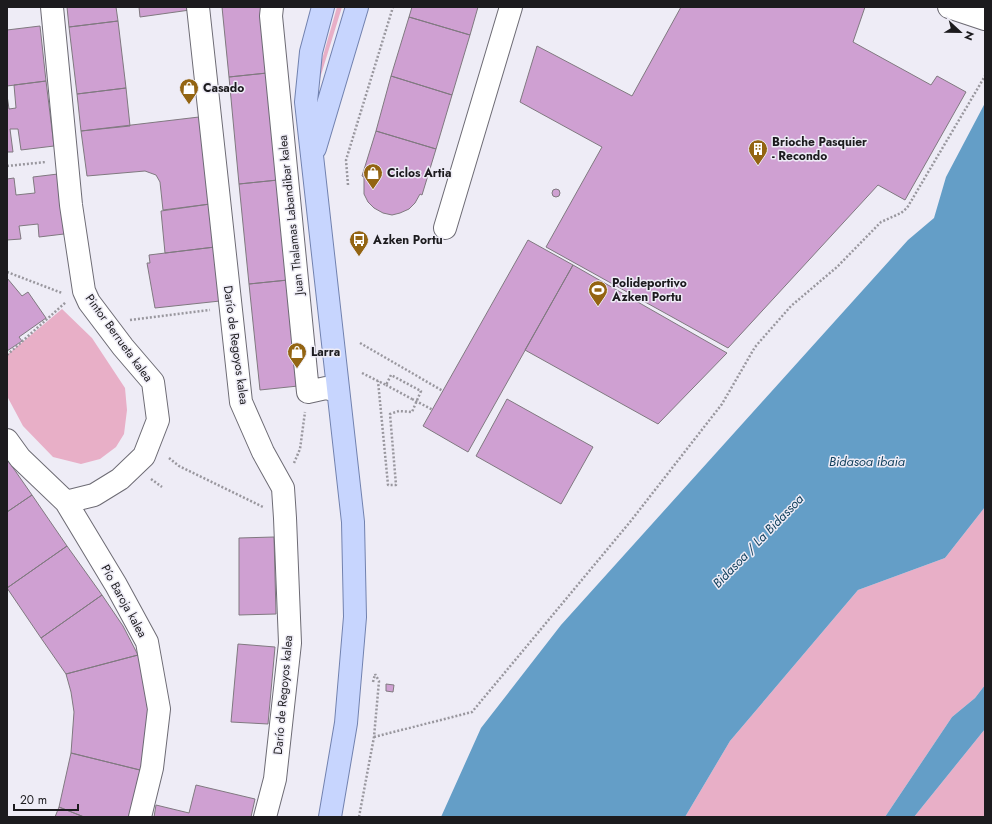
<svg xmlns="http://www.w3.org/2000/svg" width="992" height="824" viewBox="0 0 992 824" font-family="Jost,sans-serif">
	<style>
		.green { fill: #e8afc7 }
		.water { fill: #649ec7 }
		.building { fill: #cfa0d2; stroke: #807980 }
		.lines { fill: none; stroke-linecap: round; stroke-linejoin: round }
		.minor-casing { stroke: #6d6b74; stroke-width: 24 }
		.major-casing { stroke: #7282af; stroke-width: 24 }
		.path { stroke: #99979e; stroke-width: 2.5; stroke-dasharray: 2 2; stroke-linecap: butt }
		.minor { stroke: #fff; stroke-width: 22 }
		.major { stroke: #c7d5fe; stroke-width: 22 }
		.path-bridge { stroke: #99979e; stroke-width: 2.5; stroke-dasharray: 2 2; stroke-linecap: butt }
		.labels { text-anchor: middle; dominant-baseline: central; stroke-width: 3; stroke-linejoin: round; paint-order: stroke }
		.poi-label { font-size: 12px; font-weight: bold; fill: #1c1b1e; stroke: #eeecf6; text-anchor: start }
		.street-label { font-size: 12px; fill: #1c1b1e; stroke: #eeecf6 }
		.water-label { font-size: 13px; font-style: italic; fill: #12405d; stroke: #eeecf6 }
	</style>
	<rect width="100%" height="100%" fill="#eeecf6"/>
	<path class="green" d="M337 7H342L316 91 317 77Z
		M62 309 92 338 125 388 127 410 124 434 116 447 100 459 81 464 53 457 23 426 7 396V355Z
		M985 507V685L975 698 952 717 885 817H685L730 741 858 590 945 558Z
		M985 729V817H914Z"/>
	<path class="water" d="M985 103V507L945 558 858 590 730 741 685 817H441L481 728 561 625 908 240 934 218 946 177Z
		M985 685V729L914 817H885L952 717 975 698Z"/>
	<path class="building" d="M67 7H116L118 21 69 27Z
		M139 7H190V10L140 17Z
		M222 7H261L267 73 229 77Z
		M412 7H478L470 35 409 17Z
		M681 7H865L853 42 931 85 937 76 966 92 905 200 878 185 728 348 546 247 602 147 520 102 537 46 632 96Z
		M409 17 470 35 452 95 391 76Z
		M118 21 126 88 77 94 69 27Z
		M40 26 46 81 7 86V30Z
		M267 73 278 180 239 184 229 77Z
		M391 76 452 95 436 149 376 131Z
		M46 81 54 146 21 150 18 129H10L13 152H7V95L9 109 16 108 14 85Z
		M126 88 130 126 81 131 77 94Z
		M199 117 210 204 163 210 160 182 156 175 145 171 87 176 81 131Z
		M376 131 436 149 422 195 420 194 415 203 409 209 400 213 392 215 383 213 374 208 368 202 364 194V177L362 176Z
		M58 174 64 234 39 237 38 224 19 226 21 239 7 240V179L14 178 16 195 35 193 33 177Z
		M278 180 288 280 249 284 239 184Z
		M552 193a4 4 0 1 1 8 0a4 4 0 1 1-8 0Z
		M210 204 215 247 165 253 161 211Z
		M528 240 573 265 468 452 423 426Z
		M215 247 220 301 155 308 147 263H150L149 255Z
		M573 265 727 353 658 424 525 350Z
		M7 278 22 296 28 292 46 318 19 337 22 341 7 351Z
		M288 280 298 386 260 390 249 284Z
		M507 399 593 447 561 504 476 456Z
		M7 459 32 495 7 512Z
		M32 495 67 546 7 588V512Z
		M274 537 276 614 239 615V538Z
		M67 546 102 595 41 638 7 588Z
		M102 595 123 626 138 655 66 674 41 638Z
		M238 644 275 647 268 724 231 722Z
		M138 655 143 672 149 720 144 771 71 753 74 712 71 692 66 674Z
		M386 684 394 685 393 692 386 691Z
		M71 753 144 771 131 817H84L59 807Z
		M196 785 255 799 251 817H154L156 805 189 813Z
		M59 807 84 817H55Z"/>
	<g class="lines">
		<g class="minor-casing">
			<path id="minor" d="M52 7 71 205 84 291 89 302 123 347 153 382 158 420 144 456 120 479 94 495 66 502
				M198 7 241 402 263 452 283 488 285 518 290 643 275 779 265 817
				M272 7 271 16 308 392 326 388 338 391
				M949 7 985 19
				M445 228 511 7
				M7 440 20 458 66 502 116 585 147 642 159 709 152 768 140 817"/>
		</g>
		<g class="major-casing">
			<path id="major" d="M323 7 311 52 306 102 353 522 355 617 346 723 330 817
				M315 148 357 7"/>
		</g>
		<path class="path" d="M7 166 46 162
			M348 185 346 160 393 7
			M7 272 62 293
			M130 320 210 310
			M360 343 443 391
			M7 355 66 302
			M362 373 386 385 391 375 421 391 412 412 399 411 390 414 396 485H388L378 381
			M386 385 412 399
			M169 458 179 466 263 507
			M294 463 300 449 305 412
			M151 479 162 487
			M373 682 375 674
			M374 737 472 712 630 522 722 404 755 347 791 306 837 267 881 222 901 213 907 208 985 76
			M359 817 374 737 379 681 375 674"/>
		<use href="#minor" class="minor"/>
		<use href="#major" class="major"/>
		<path class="path-bridge" d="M412 399 433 410"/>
	</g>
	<defs>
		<g id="shop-pin" transform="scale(1)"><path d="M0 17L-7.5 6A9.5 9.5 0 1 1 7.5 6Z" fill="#936412" stroke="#eeecf6"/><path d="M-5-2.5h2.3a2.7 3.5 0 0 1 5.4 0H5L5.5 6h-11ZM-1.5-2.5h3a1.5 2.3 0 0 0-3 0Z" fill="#fff"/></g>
		<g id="building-pin" transform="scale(1)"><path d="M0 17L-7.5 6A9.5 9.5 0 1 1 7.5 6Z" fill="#936412" stroke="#eeecf6"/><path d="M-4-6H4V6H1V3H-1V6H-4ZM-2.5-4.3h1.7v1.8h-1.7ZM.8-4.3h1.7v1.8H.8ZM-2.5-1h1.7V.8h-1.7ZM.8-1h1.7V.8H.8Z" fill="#fff"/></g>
		<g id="bus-pin" transform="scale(1)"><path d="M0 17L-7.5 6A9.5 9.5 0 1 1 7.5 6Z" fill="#936412" stroke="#eeecf6"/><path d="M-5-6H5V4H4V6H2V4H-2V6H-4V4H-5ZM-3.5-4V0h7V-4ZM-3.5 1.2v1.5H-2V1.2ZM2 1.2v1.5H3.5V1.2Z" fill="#fff"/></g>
		<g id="stadium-pin" transform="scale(1)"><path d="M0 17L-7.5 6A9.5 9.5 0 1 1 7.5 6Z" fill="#936412" stroke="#eeecf6"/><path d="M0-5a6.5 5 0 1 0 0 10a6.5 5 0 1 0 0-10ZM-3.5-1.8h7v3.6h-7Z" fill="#fff"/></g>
	</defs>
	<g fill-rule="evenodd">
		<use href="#shop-pin" x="189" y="88"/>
		<use href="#building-pin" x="758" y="149"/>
		<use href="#shop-pin" x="373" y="173"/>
		<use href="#bus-pin" x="359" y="240"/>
		<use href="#stadium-pin" x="598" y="290"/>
		<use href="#shop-pin" x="297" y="352"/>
	</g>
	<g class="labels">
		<g class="poi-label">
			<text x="203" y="88">Casado</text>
			<text x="772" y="142">Brioche Pasquier<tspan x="772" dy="14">- Recondo</tspan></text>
			<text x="387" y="173">Ciclos Artia</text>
			<text x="373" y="240">Azken Portu</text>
			<text x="612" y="283">Polideportivo<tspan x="612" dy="14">Azken Portu</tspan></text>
			<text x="311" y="352">Larra</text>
		</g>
		<g class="street-label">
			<text transform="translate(291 215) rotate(-96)">Juan Thalamas Labandibar kalea</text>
			<text transform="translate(119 338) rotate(54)">Pintor Berrueta kalea</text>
			<text transform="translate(236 345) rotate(82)">Darío de Regoyos kalea</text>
			<text transform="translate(124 601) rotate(61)">Pío Baroja kalea</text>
			<text transform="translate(283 695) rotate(-85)">Darío de Regoyos kalea</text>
		</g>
		<g class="water-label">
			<text x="867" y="461">Bidasoa ibaia</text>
			<text transform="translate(758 541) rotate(-46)">Bidasoa / La Bidassoa</text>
		</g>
	</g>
	<rect width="992" height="824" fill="none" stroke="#1c1b1e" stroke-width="16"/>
	<g transform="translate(960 32) rotate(112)" stroke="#eeecf6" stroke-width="3" paint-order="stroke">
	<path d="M0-3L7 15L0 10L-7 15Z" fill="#1c1b1e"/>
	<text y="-6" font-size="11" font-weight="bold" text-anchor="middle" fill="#1c1b1e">N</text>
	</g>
	<path d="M14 804v6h64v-6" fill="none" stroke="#1c1b1e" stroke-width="2"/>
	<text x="20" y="804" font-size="12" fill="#1c1b1e" stroke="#eeecf6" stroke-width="3" paint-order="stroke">20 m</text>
</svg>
